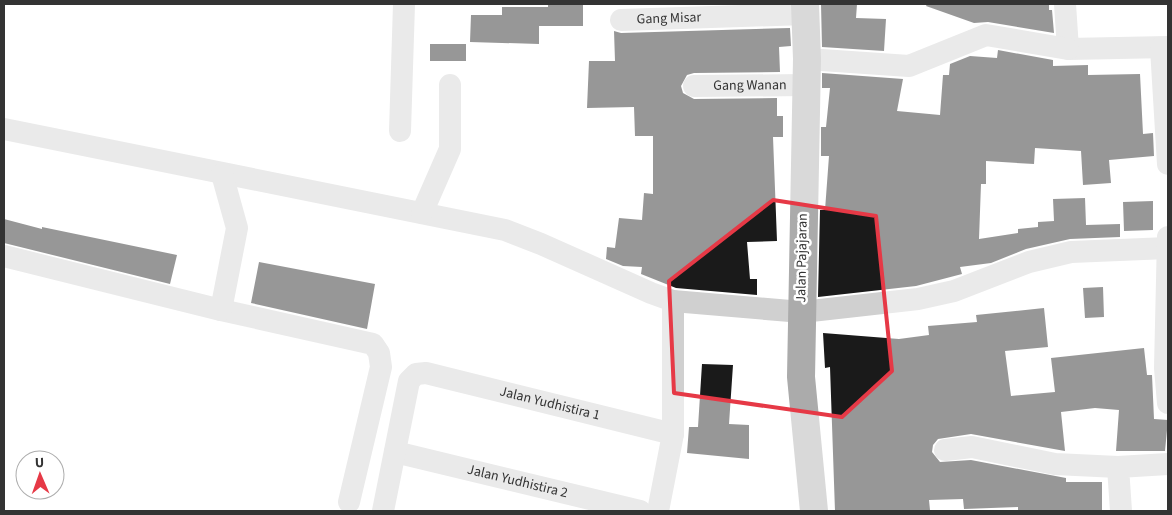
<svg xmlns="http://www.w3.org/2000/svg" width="1172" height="515" viewBox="0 0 1172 515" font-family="'Source Sans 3',sans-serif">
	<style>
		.building { fill: #1a1a1a }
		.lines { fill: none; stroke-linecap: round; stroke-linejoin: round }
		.minor { stroke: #d0d0d0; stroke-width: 22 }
		.major { stroke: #ababab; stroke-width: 28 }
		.marked { fill: none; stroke: #e63946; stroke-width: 4; stroke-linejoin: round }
		.labels { text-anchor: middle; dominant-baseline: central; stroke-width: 5; stroke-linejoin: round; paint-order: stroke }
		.street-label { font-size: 14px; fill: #333; stroke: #fff }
	</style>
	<rect width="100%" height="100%" fill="#fff"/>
	<path class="building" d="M548 4H583V26H539V44L470 42 471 15H502V7H548Z
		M821 4H857L856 18 886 19 884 51 822 47Z
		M927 4H1049V10H1052L1054 33 988 22 974 23 926 6Z
		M790 28 791 46 779 47 780 72 694 73 687 75 681 86 683 93 694 99 777 98V116H783V137H773L777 241 747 242 750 279H757V295L676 288 641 274 642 267 623 266 606 259 607 247 615 248 619 218 642 220 644 193 653 194V136H635L634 107 587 108 589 61H615L614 31 621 33Z
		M430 44H466V61H430Z
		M998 50 1053 60V66L1088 65V75L1140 74 1143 134 1153 133 1154 156 1109 160 1111 183 1083 185 1081 151 1035 148 1034 164 986 161V184H981L979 239 1018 233V229L1038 227V222L1054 221 1053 199 1085 198 1086 225 1120 224V237L1070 239 1026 249 991 263 960 267 962 274 916 286 818 297 820 210H825L829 156H821V127H826L830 88H822V73L903 79 897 111 940 115 943 75H949L950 64 970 56 997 58Z
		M1153 201V230L1124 231 1123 202Z
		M4 219 42 229V227L177 255 170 284 4 243Z
		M259 262 375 284 367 329 251 303Z
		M1103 287 1104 317 1085 318 1083 288Z
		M1044 308 1048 347 1005 351 1011 396 1055 392 1051 358 1144 348 1147 375H1152L1154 419 1168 420 1165 451H1116L1119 410 1095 408 1061 412 1065 451 971 434 938 439 933 445 932 452 940 462 971 460 1066 478V482H1102V511H1041L1018 510V507L964 509 963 499 929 500 930 510 835 511 830 367 825 368 823 333 899 339 929 335 928 326 977 322 976 315Z
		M702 364 733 365 729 424 749 425V459L687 453 689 427H698Z"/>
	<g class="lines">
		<g class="minor">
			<path d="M1065 4 1068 49 1168 47"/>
			<path id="s1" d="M621 20 805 14"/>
			<path d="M1161 48 1168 164"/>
			<path d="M807 59 909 66 986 35 1068 49"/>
			<path id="s2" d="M694 86 805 85"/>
			<path d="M4 129 505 230 541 244 651 293 673 301 802 312 918 299 954 291 1029 262 1071 252 1168 248"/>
			<path d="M400 131 404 4"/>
			<path d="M422 213 450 149V85"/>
			<path d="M1168 237 1165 368 1168 403"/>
			<path d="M4 256 221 310 373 344 379 353 381 367 349 502"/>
			<path d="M221 310 237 228 222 174"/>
			<path d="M945 450 972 447 1055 464 1118 467"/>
			<path id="s3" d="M395 452 640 511"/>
			<path id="s4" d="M383 511 409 381 416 374 426 373 673 434"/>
			<path d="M658 511 673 434V301"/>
			<path d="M1121 511 1118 467 1168 464"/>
		</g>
		<path class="major" d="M805 4 807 59 801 377 814 511"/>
	</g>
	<path d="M0 0H1172V515H0ZM773 200 876 216 892 371 842 417 674 393 669 281Z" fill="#fff" fill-opacity=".55" fill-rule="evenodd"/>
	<path class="marked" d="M773 200 876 216 892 371 842 417 674 393 669 281Z"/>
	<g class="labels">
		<g class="street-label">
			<text stroke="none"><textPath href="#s1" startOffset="48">Gang Misar</textPath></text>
			<text stroke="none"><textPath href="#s2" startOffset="56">Gang Wanan</textPath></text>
			<text transform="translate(802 258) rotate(-89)">Jalan Pajajaran</text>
			<text stroke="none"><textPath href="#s4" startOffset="280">Jalan Yudhistira 1</textPath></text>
			<text stroke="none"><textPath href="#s3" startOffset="126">Jalan Yudhistira 2</textPath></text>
		</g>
	</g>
	<rect width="1172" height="515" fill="none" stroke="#333333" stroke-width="10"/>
	<g transform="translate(40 475) rotate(358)"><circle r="24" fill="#ffffff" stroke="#adadad"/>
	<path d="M0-4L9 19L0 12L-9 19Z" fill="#e63946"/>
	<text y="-8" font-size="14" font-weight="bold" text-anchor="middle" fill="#333333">U</text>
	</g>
</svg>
